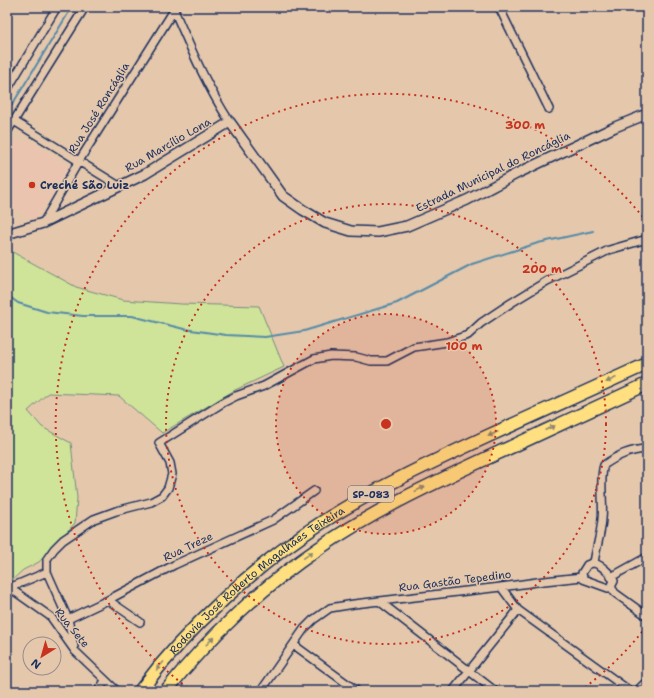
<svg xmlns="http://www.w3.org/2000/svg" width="654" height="698" viewBox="0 0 654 698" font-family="'Shantell Sans',sans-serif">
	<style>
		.built { fill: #ebc4b0 }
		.green { fill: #cfe499; stroke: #758a7c }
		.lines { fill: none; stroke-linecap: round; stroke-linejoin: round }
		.stream { stroke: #558aa8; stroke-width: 2 }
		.minor-casing { stroke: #1b2f5e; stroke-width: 10 }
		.tertiary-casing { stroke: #1b2f5e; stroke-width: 12 }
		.motorway-casing { stroke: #1b2f5e; stroke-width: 15 }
		.minor { stroke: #e5c8ac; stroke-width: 7 }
		.tertiary { stroke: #e5c8ac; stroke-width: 9 }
		.motorway { stroke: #ffdf80; stroke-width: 12 }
		.oneway { fill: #8d876f }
		.ring { fill: none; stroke: #c8321e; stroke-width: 2; stroke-dasharray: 2 4 }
		.poi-dot { fill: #c8321e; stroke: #e5c8ac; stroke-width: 1.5 }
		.labels { text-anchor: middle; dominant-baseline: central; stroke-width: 3; stroke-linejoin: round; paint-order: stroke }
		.shield { fill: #e5c8ac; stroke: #585d75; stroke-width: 1 }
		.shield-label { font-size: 10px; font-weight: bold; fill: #1b2f5e }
		.street-label { font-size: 11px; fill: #1b2f5e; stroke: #e5c8ac }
		.poi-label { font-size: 11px; font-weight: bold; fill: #1b2f5e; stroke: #e5c8ac; text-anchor: start }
		.centre { fill: #c8321e; stroke: #e5c8ac; stroke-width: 2 }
		.ring-label { font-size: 12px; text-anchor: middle; font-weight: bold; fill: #c8321e; stroke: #e5c8ac; stroke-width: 3; stroke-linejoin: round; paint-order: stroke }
	</style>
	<rect width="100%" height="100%" fill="#e5c8ac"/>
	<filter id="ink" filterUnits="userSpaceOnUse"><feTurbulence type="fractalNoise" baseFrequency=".025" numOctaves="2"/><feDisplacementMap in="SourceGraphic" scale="8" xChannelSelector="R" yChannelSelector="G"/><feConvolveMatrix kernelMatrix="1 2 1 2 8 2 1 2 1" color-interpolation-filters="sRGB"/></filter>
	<g filter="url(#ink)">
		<path class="built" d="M29 140 69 167 37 217 33 220 7 203V155L16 142Z"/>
		<path class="green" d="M7 249 76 287 123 300 181 304 259 306 284 367 235 390 162 433 119 396 48 393 28 411 42 427 71 443 77 498 75 523 39 562 23 570 10 582 7 579Z"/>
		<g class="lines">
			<path class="stream" d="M7 113 72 7
				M7 295 18 303 47 312 83 316H132L184 329 226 335 265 337 304 331 397 303 472 264 538 243 593 231"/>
			<g class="minor-casing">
				<path id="minor" d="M499 7 549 109
					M174 10C191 49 207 87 230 122
					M7 90 57 7
					M14 121 119 186
					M7 132 85 7
					M43 223 79 161 176 7
					M592 563C600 563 611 574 614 581L611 587 608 588 583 579 582 573 587 565Z
					M594 563C596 548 601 534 602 519 604 504 599 478 604 465 618 455 630 450 647 449
					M47 572 68 619 74 647
					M611 577 647 557
					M7 586 51 617 75 651 117 691
					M501 587 518 610 630 691
					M611 587 615 593 647 616
					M9 588 47 572V559L54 549 63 540 94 519 116 511 151 502 162 496 168 488 172 474 170 463 159 443 224 402 236 396 264 386 314 359 331 356 356 357 371 361H387L414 347 447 342 468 335 481 323 511 303 547 281 609 250 647 239
					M108 600 140 622
					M379 601 495 691
					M68 619 108 600 174 565 273 520 314 491
					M294 645 357 691
					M98 691 105 681
					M261 691 304 629 313 620 330 608 354 604 501 587 544 581 582 577
					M453 691 518 610
					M637 691 647 681"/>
			</g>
			<g class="tertiary-casing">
				<path id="tertiary" d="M7 234 43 223 145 174 230 122 283 196 303 210 325 223 351 231 378 232 407 226 467 200 518 173 615 127 647 114"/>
			</g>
			<g class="motorway-casing">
				<g id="motorway">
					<path id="s1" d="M140 691C187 628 258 563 324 521 376 488 432 462 488 436 541 412 594 388 647 364"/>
					<path d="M166 691C207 639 263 586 318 549 370 513 427 486 485 459 539 434 593 409 647 384"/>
				</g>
			</g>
			<use href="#minor" class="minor"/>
			<use href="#tertiary" class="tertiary"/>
			<use href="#motorway" class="motorway"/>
		</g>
		<defs><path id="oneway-solid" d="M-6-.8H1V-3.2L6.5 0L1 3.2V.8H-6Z"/></defs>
		<g class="oneway">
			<use href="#oneway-solid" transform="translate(611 380) rotate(156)"/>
			<use href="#oneway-solid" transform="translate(550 428) rotate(-25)"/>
			<use href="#oneway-solid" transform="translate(493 434) rotate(155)"/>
			<use href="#oneway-solid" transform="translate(420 489) rotate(-26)"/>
			<use href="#oneway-solid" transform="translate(308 555) rotate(-37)"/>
			<use href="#oneway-solid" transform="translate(210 641) rotate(-45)"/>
			<use href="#oneway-solid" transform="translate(160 666) rotate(131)"/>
		</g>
	</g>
	<circle cx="386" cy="424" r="110" fill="#c8321e" fill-opacity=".12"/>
	<g class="ring">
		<circle cx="386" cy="424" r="110"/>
		<circle cx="386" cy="424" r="220"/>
		<path d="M646 627A330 330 0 0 1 580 691M192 691A330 330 0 1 1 646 221"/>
	</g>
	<circle class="poi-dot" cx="32" cy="185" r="4"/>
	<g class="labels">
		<rect class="shield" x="348" y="486" width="46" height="16" rx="3"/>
		<g class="shield-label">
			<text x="371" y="494">SP-083</text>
		</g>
		<g class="street-label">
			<text transform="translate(99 108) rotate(-58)">Rua José Roncáglia</text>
			<text transform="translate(168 145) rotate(-30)">Rua Marcílio Lona</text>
			<text transform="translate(493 172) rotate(-26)">Estrada Municipal do Roncáglia</text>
			<text transform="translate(188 547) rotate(-25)">Rua Treze</text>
			<text transform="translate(455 581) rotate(-7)">Rua Gastão Tepedino</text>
			<text stroke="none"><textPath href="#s1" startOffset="162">Rodovia José Roberto Magalhães Teixeira</textPath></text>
			<text transform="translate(72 628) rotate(51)">Rua Sete</text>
		</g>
		<g class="poi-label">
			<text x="40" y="185">Creché São Luiz</text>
		</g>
	</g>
	<circle cx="386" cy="424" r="6" class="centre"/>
	<g class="ring-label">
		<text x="525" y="129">300 m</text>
		<text x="542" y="273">200 m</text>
		<text x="464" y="350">100 m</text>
	</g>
	<rect width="654" height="698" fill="none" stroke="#e5c8ac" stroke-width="24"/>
	<rect x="12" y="12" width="630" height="674" fill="none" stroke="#1b2f5e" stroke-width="1.5" filter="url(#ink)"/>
	<g transform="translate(42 656) rotate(217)"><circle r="19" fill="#e5c8ac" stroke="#948b8d"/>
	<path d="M0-3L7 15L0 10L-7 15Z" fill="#c8321e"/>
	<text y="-6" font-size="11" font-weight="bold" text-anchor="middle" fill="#1b2f5e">N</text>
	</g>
</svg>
